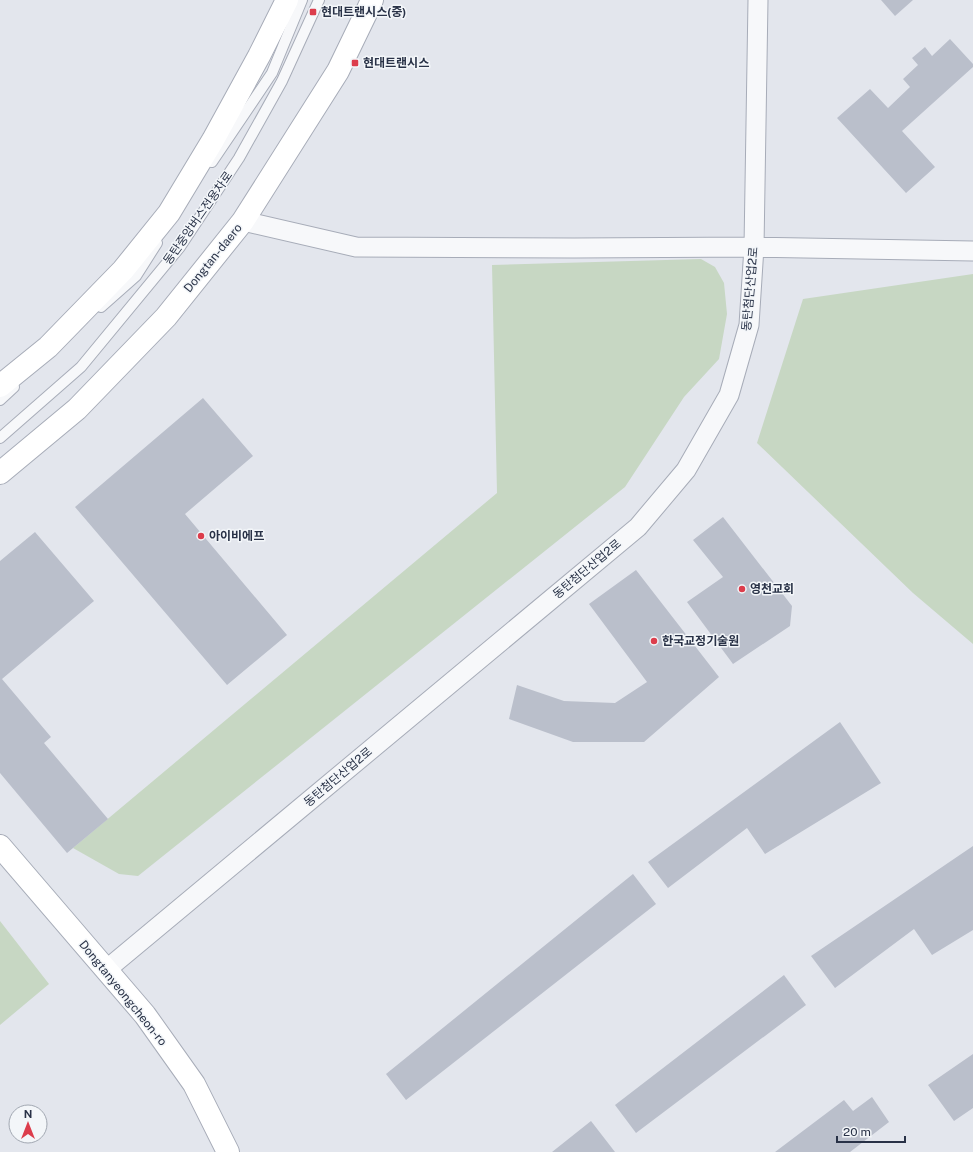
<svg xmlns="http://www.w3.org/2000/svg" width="973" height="1152" viewBox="0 0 973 1152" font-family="'Public Sans','Noto Sans KR',sans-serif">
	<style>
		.green { fill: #c7d7c3 }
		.building { fill: #babfcb }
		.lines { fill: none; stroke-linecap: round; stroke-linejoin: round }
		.lane-casing { stroke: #a7acb8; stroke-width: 12 }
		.street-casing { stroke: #a7acb8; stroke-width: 21 }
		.secondary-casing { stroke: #a7acb8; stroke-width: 24 }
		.lane { stroke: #f7f8fa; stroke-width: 10 }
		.street { stroke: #f7f8fa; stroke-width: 19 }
		.secondary { stroke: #fff; stroke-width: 22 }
		.poi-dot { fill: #dc3d4c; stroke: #f3f6f9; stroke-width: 1.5 }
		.labels { text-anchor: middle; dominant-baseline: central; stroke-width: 3; stroke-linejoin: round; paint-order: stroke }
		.poi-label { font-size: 12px; font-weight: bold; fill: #293247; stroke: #f3f6f9; text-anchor: start }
		.street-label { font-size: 12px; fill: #293247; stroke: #f3f6f9 }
	</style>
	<rect width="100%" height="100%" fill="#e3e6ed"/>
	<path class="green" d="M701 259 715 267 724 283 727 314 719 359 684 397 625 487 138 876 119 874 73 848 497 493 492 265Z
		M973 274V644L913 593 757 443 803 299Z
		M0 921 49 984 0 1025Z"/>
	<path class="building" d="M881 0H913L895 16Z
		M950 39 973 64V67L902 131 935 167 906 193 837 118 870 89 888 108 910 87 903 79 918 65 912 58 925 47 932 56Z
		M203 398 253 456 185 514 287 635 227 685 75 507Z
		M723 517 792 606 790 626 733 664 687 602 723 577 693 540Z
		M35 532 94 601 2 679 51 737 44 743 108 819 67 853 0 773V561Z
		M636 570 719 677 644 742H573L509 719 517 685 564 701 615 703 647 682 589 604Z
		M840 722 881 783 765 854 747 828 668 888 648 862Z
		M973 846V930L932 955 914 929 835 988 811 956Z
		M633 874 656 904 406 1100 386 1074Z
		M784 975 806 1005 636 1133 615 1105Z
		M973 1054V1108L954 1121 928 1085Z
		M872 1097 889 1122 850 1152H775L844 1100 853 1111Z
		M591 1121 615 1152H552Z"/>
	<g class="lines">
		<g class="lane-casing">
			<path id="lane" d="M212 162 272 73 302 0
				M101 307 136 276 157 243
				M0 400 14 387
				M0 438 81 367 180 247 239 158 282 81 319 0"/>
		</g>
		<g class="street-casing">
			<path id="street" d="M243 221 356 247 574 248 754 247 973 251
				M106 970 638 527 686 470 729 395 749 325 754 247 758 0"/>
		</g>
		<g class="secondary-casing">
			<path id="secondary" d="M0 386 48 347 123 270 169 213 213 140 259 56 287 0
				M0 473 77 409 166 317 243 221 338 71 368 9 372 0
				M0 846 145 1015 194 1084 228 1152"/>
		</g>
		<use href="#lane" class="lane"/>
		<use href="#street" class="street"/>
		<use href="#secondary" class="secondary"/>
	</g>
	<g class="poi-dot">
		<rect x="309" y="8" width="8" height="8" rx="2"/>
		<rect x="351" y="59" width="8" height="8" rx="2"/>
		<circle cx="201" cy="536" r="4"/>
		<circle cx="742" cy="589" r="4"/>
		<circle cx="654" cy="641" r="4"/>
	</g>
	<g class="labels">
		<g class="poi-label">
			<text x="321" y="12">현대트랜시스(중)</text>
			<text x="363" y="63">현대트랜시스</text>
			<text x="209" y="536">아이비에프</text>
			<text x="750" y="589">영천교회</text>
			<text x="662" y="641">한국교정기술원</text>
		</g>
		<g class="street-label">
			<text transform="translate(198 218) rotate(-55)">동탄중앙버스전용차로</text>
			<text transform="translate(213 258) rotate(-51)">Dongtan-daero</text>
			<text transform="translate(750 289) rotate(-85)">동탄첨단산업2로</text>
			<text transform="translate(587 569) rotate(-40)">동탄첨단산업2로</text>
			<text transform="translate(338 777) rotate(-40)">동탄첨단산업2로</text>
			<text transform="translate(123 993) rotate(51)">Dongtanyeongcheon-ro</text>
		</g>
	</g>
	<g transform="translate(28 1124)"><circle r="19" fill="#f3f6f9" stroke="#a2a8b2"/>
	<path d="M0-3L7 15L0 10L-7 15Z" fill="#dc3d4c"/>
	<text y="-6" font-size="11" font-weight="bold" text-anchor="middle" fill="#293247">N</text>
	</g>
	<path d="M837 1136v6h68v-6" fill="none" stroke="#293247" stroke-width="2"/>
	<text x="843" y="1136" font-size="12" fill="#293247" stroke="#f3f6f9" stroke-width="3" paint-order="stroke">20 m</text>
</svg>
